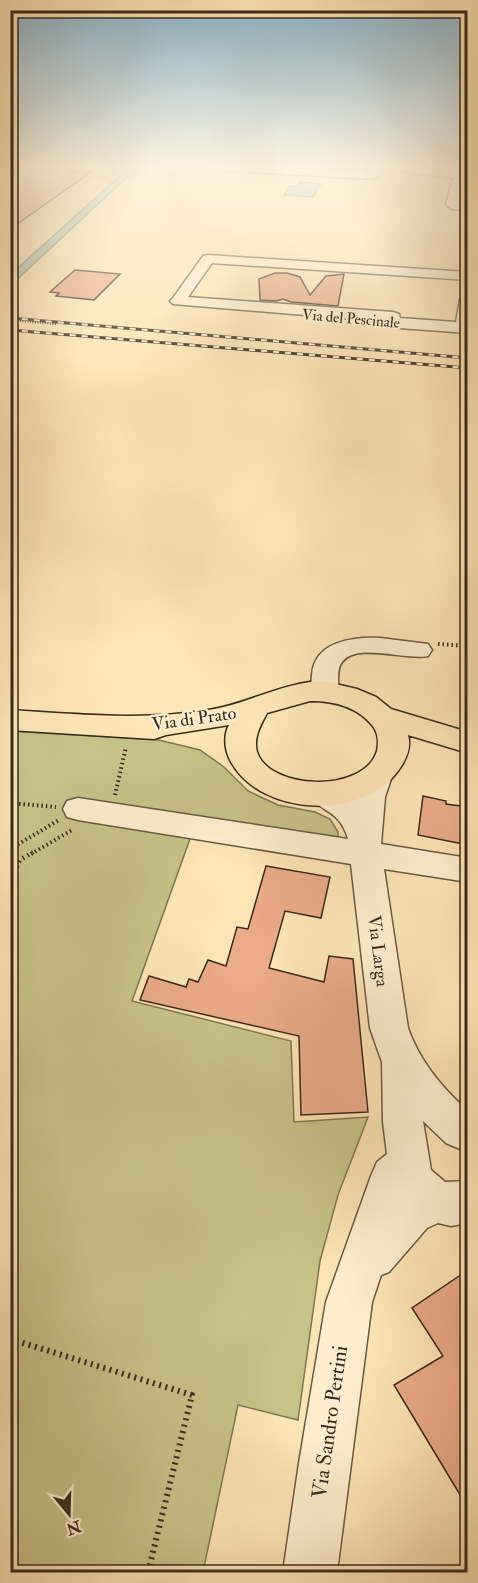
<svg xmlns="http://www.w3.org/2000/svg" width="478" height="1583" viewBox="0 0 478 1583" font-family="'IM FELL Double Pica',serif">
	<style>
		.green { fill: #c7c288; stroke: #807654; stroke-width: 1.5 }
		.water { fill: #9fbfad; stroke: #768475; stroke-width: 1.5 }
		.building { fill: #ebaa88; stroke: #382b20; stroke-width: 1.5 }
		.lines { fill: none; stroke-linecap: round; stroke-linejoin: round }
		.minor-casing { stroke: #695a45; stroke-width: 3 }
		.major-casing { stroke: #382b20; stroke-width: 3 }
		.path-far3 { stroke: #382b20; stroke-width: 2; stroke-dasharray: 1 1.5; stroke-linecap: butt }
		.path-far2 { stroke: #382b20; stroke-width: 4; stroke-dasharray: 1.5 3; stroke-linecap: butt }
		.path-far1 { stroke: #382b20; stroke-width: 4.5; stroke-dasharray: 1.5 4; stroke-linecap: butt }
		.path { stroke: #382b20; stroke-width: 6; stroke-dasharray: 2 4.5; stroke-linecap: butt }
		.minor { fill: #feeecf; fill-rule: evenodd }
		.major { fill: #fde5b5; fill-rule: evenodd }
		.rail-casing { stroke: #382b20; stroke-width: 3 }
		.rail { stroke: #feeecf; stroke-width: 2; stroke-dasharray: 6; stroke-linecap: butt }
		.labels { text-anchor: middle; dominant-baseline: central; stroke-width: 5; stroke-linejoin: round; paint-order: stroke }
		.far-street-label { font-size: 15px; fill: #382b20; stroke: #feeecf }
		.street-label { font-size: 18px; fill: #382b20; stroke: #feeecf }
		.near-street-label { font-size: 21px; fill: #382b20; stroke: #feeecf }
	</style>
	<rect width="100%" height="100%" fill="#fde5b5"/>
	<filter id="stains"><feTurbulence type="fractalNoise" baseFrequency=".00333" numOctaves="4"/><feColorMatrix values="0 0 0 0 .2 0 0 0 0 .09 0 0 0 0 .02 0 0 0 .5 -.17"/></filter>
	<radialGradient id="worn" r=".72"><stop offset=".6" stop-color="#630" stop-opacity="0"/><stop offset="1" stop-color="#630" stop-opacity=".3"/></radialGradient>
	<path class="green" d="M10 731 159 740 200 750 224 767 248 791 278 805 315 812 330 819 338 832 339 858 191 836 132 1001 291 1041 294 1122 368 1117 338 1195 320 1261 298 1420 238 1405 203 1572H11Z"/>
	<path class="water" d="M132 165H140L11 285V274Z
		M300 182 321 184 313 197 284 195 290 186H298Z"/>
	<path class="building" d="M21 166 91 172 10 229V173Z
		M75 270 120 274 94 300 56 296 59 293 50 292Z
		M275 273H287L300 277 310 295 326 276 344 274 338 306 291 302 283 299 276 301 260 300 259 279Z
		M423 796 446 801V804L468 807V845L418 835Z
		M266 866 330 877 321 918 285 911 269 968 324 982 329 956 353 959 368 1112 301 1115 299 1036 140 1000 149 976 186 987 189 979 198 982 208 960 226 966 237 927 248 929Z
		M468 1270V1508L394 1385 443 1356 412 1308Z"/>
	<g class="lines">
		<g class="minor-casing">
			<path id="minor" d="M175 165H233L370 172 375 165H386L380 176 371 179 181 168Z
				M387 165H403L468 173 459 202H468V210L452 209 446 205 451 183 455 178 408 173Z
				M208 255 468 272V280L212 263 188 297 393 312 399 314 400 318 456 322 460 299 468 295V333L372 326 366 324 365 320 173 304 170 301 173 298 203 256Z
				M380 638 428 644 432 650 428 656C406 661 357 642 342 662 334 673 342 687 335 698L325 701 315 698C311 691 311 684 312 675 314 641 354 637 380 638Z
				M377 766 387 769 392 776 385 797 381 844 468 858V882L384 869 408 1028C419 1060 442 1088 468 1111V1146L460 1149 446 1143 423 1121 431 1170 445 1182 468 1181V1223L451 1226 438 1223 427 1228 389 1272 381 1275 372 1302 337 1572H283L299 1463 326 1302 371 1176 377 1162 387 1154 383 1122 382 1062 370 1028 351 864 78 820 67 817 63 809 67 801 78 798 348 839C339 808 321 814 310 795L314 787C330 783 342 789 355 798L367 769Z"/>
		</g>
		<g class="major-casing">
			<path id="major" d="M310 682H327L357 689 376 697 391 709 468 732V753L408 735C411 746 408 755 402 765 368 822 260 818 230 760 225 750 223 736 229 725L166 735 154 739 10 730V710C76 714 142 721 208 710 243 705 274 687 310 682ZM310 701C333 701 356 706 372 725 378 732 379 742 377 751 364 794 269 790 257 752 253 737 261 725 267 713Z"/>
		</g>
		<path class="path-far3" d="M10 320 56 324"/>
		<path class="path-far2" d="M438 644 468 646
			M115 795 126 747
			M10 803 56 807
			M10 849 59 820
			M31 854 72 830"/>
		<path class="path-far1" d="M10 882 20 860 33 852"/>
		<path class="path" d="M10 1339 192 1395 148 1572"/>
		<use href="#minor" class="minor"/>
		<use href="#major" class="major"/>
		<g class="rail-casing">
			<path id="rail" d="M10 318 468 358
				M10 330 468 368"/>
		</g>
		<use href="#rail" class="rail"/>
	</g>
	<linearGradient id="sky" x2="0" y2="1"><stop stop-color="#8bb8d0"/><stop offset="0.43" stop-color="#fef3de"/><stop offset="1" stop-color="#fef3de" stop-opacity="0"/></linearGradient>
	<rect width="478" height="386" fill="url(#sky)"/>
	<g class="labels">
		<g class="far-street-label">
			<text transform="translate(351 319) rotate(5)">Via del Pescinale</text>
		</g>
		<g class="street-label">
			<text transform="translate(194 719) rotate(-8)">Via di Prato</text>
			<text transform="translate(378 951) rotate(83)">Via Larga</text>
		</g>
		<g class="near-street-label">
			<text transform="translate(330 1422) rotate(-82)">Via Sandro Pertini</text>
		</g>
	</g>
	<rect width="478" height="1583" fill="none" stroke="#fde5b5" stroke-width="36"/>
	<rect x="12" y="12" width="454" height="1559" fill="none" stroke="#382b20" stroke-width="3"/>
	<rect x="18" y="18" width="442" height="1547" fill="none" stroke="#382b20" stroke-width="1.5"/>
	<g transform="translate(69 1514) rotate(161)" stroke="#feeecf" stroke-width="4.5" paint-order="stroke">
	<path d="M0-4.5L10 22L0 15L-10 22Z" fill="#382b20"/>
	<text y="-9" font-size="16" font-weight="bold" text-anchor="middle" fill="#382b20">N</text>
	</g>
	<rect width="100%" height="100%" filter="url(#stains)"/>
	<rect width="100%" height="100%" fill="url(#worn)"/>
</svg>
